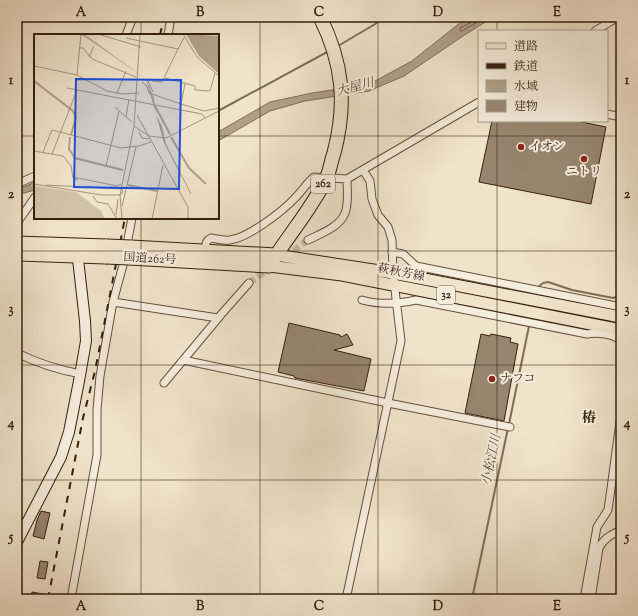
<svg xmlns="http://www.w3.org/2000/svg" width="638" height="616" viewBox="0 0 638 616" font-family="'Sorts Mill Goudy','Noto Serif JP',serif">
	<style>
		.water { fill: #b0a08a; stroke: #806c58 }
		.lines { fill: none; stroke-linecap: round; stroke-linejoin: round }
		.shore { stroke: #74604c; stroke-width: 1 }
		.stream { stroke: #806c58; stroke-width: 2 }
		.building { fill: #978570; stroke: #371f0e }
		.street-tunnel { stroke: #cabca4; stroke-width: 7; stroke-dasharray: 7 3.5; stroke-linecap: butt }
		.street-casing { stroke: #65503d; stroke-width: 9 }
		.secondary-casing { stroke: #371f0e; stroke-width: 12 }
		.primary-casing { stroke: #371f0e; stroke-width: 13 }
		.highway-casing { stroke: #371f0e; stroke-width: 15 }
		.street { stroke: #f5eddd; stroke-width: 7 }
		.secondary { stroke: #f5eddd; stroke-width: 10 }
		.primary { stroke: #efe3ca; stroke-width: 11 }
		.highway { stroke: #efe3ca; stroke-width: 13 }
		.rail { stroke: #371f0e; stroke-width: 2; stroke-dasharray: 7 7; stroke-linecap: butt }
		.highway-bridge-casing { stroke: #371f0e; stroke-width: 15; stroke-linecap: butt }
		.highway-bridge { stroke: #efe3ca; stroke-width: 13 }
		.grid { fill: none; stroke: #371f0e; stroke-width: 1; stroke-opacity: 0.55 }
		.poi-dot { fill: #8f2418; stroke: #f5eddd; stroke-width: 1.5 }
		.labels { text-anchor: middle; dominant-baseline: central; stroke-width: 4; stroke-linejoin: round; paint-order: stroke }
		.shield { fill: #f5eddd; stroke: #705d4c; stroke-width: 1 }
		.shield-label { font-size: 11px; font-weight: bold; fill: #371f0e }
		.poi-label { font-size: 12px; fill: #371f0e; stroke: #f5eddd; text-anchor: start }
		.street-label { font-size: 12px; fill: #371f0e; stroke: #f5eddd }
		.water-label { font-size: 13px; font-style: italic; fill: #614c39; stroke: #f5eddd }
		.quarter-label { font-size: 14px; font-weight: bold; fill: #371f0e; stroke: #f5eddd }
		.inset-river { fill: none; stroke: #b0a08a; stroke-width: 2 }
		.inset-road { fill: none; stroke: #a5957f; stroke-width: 1 }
		.view { fill: #1d4ed8; fill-opacity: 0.15; stroke: #1d4ed8; stroke-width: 2 }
		.inset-edge { fill: none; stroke: #371f0e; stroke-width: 2 }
		.neatline { fill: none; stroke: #371f0e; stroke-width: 1.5 }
		.grid-label { font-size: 13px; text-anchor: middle; font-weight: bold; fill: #371f0e }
	</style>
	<rect width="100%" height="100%" fill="#efe3ca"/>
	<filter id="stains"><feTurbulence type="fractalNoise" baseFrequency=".005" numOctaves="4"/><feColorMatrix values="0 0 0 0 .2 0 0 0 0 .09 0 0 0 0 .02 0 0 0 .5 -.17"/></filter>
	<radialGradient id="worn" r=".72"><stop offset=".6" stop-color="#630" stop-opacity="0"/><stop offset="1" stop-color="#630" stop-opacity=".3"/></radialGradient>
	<path class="water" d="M471 17H499L487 21 463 36 404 76 369 91 305 101 270 111 218 141V132L270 102 312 93 352 87 377 80 412 61 461 22Z
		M35 182V190L17 195V190Z"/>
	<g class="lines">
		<path class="shore" d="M472 17 470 23 460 28V31H462L486 17"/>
		<path class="stream" d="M338 46 387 17
			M218 111 329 51
			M538 287 543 283 548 282 572 290 613 298 621 295
			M509 424 529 326
			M472 599 508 428"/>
	</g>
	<path class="building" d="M492 121H577L606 127 591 204 479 182Z
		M289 323 340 335 341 337 347 334 353 345 334 350 371 359 364 391 295 378 294 376 278 372Z
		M481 334 490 336 491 334 511 338 510 342 518 344 504 421 465 413Z
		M41 511 50 513 44 539 33 536 37 520Z
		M40 561 48 562 45 579 37 578Z
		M32 592 54 596 53 599H31Z"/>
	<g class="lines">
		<path class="street-tunnel" d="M285 257 308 240
			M249 283 270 268"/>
		<g class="street-casing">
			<path id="street" d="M595 31 618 17
				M126 35 133 17
				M168 35 171 17
				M607 114 621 117
				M17 184 35 176
				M17 223 35 197
				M308 240C320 234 340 227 345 213 349 204 347 190 347 179
				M205 251C206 245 205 241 211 238 218 239 223 241 230 240 248 238 283 211 295 198 302 191 307 183 314 177L347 179 479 102
				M392 252 403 254 416 266 621 307
				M362 300C380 305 398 304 416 300L587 334C597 332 614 334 621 341
				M113 302 218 318 249 283
				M17 353C37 363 59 370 81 374
				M183 360 388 403 510 427
				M164 383 220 316
				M71 599 97 455V410L100 376 113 302 123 265 132 218
				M346 599 401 341 393 273 392 240 388 227 378 215 372 199 370 181 363 170
				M584 599 597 527 608 510 621 415
				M591 599 599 548C604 538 611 535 621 530"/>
		</g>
		<g class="secondary-casing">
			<path id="secondary" d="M17 542 61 457 69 432 79 381 86 341 85 321 77 250"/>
		</g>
		<g class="primary-casing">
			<path id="primary" d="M276 255 393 273 621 317
				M269 266 342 275 621 330"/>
		</g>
		<g class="highway-casing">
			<path id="highway" d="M17 243 107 246
				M131 247 276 255
				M17 254 106 257
				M129 258 269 266C287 237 311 210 326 179 330 171 331 161 334 153 347 104 343 63 320 17"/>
		</g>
		<use href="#street" class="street"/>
		<use href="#secondary" class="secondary"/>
		<use href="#primary" class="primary"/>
		<use href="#highway" class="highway"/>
		<path class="rail" d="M160 35 164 17
			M48 599 83 418 95 371 125 218"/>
		<g class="highway-bridge-casing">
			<path id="highway-bridge" d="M107 246 131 247
				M106 257 129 258"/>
		</g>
		<use href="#highway-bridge" class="highway-bridge"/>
	</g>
	<path class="grid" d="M141 17V35M260 17V599M378 17V599M497 17V31M497 121V599M17 136H35M218 136H621M141 218V599M17 251H621M17 365H621M17 480H621"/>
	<g class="poi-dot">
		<circle cx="521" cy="147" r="4"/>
		<circle cx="584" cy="159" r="4"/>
		<circle cx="492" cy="379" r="4"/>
	</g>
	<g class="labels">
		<g class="shield">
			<rect x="311" y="175" width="24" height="18" rx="3"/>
			<rect x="437" y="286" width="18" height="18" rx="3"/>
		</g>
		<g class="shield-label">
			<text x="323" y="184">262</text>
			<text x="446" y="295">32</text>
		</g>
		<g class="poi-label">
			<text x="529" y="147">イオン</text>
			<text x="584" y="172" text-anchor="middle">ニトリ</text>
			<text x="500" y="379">ナフコ</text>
		</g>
		<g class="street-label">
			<text transform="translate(150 259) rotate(3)">国道262号</text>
			<text transform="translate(401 273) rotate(11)">萩秋芳線</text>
		</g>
		<g class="water-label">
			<text transform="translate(355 88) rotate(-15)">大屋川</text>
			<text transform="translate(492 460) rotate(-78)">小松江川</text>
		</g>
		<g class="quarter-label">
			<text x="589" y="419">椿</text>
		</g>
	</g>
	<g transform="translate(34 34)">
		<rect width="185" height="185" fill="#efe3ca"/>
		<path d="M0 152 42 158 67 177 71 185H0Z" fill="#d0c2aa"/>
		<path d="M43 0H50L112 45 120 65 122 81 128 92 132 110 157 159V185V161L130 109 112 45 50 2ZM152 0 185 2V40L165 22Z" fill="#b0a08a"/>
		<path class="inset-river" d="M0 47 39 77 42 83 37 101M121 72 136 100M36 103 35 115 41 124 89 136M137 103 155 134 172 150M94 151 123 157"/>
		<path class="inset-road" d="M64 0 107 13M106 0 100 92 115 102 132 104 185 77M149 0 163 23 185 42M92 4 144 15 150 4M45 14H49L58 25 102 43M55 23 60 12M0 32 43 41 47 0M43 41 73 57 88 60 105 59M131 44 161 52V56L176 57 181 39M113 45 119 58M118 47 128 48 144 15M108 48 113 52 115 59 147 70 170 77 185 74M33 54 168 80 171 84M83 59 92 37M95 65 92 83 98 88M147 70 151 50M81 73 92 83M103 81 154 173V185M105 98 108 104 115 105M0 117 29 122 37 132 39 144 44 146M9 118 18 96 87 114 105 112 117 108M18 120 43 56M72 132 85 77M39 143 83 152 87 150M0 150 67 161H86L89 158 88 155 12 151M59 162 63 168 74 170 83 185M88 172 102 113M82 181 84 165M88 185 86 161 100 92M118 185 129 131"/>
		<path class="view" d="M42 45 147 46 145 155 40 153Z"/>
		<rect width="185" height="185" class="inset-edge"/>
	</g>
	<rect width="638" height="616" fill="none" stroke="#efe3ca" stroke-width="44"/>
	<rect x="478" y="30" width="130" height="92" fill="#f5eddd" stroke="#a99b8a"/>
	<rect x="486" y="43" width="20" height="6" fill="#efe3ca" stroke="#a99b8a"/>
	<text x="514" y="50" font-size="12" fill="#371f0e">道路</text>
	<rect x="486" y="63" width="20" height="6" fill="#371f0e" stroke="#a99b8a"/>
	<text x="514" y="70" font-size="12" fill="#371f0e">鉄道</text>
	<rect x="486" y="80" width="20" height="12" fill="#b0a08a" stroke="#a99b8a"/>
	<text x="514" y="90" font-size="12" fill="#371f0e">水域</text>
	<rect x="486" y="100" width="20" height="12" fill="#978570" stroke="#a99b8a"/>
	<text x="514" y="110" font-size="12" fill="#371f0e">建物</text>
	<rect x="22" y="22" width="594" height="572" class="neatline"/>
	<g class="grid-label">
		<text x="81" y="16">A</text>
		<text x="200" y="16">B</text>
		<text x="319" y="16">C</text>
		<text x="438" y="16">D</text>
		<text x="557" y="16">E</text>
		<text x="11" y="84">1</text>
		<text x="627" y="84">1</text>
		<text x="11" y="198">2</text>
		<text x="627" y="198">2</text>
		<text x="11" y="313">3</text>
		<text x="627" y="313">3</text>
		<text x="11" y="427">4</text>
		<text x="627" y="427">4</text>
		<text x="11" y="541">5</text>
		<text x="627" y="541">5</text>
		<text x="81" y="610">A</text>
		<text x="200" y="610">B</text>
		<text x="319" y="610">C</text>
		<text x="438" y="610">D</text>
		<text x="557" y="610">E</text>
	</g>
	<rect width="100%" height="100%" filter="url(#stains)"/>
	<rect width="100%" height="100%" fill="url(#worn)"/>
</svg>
